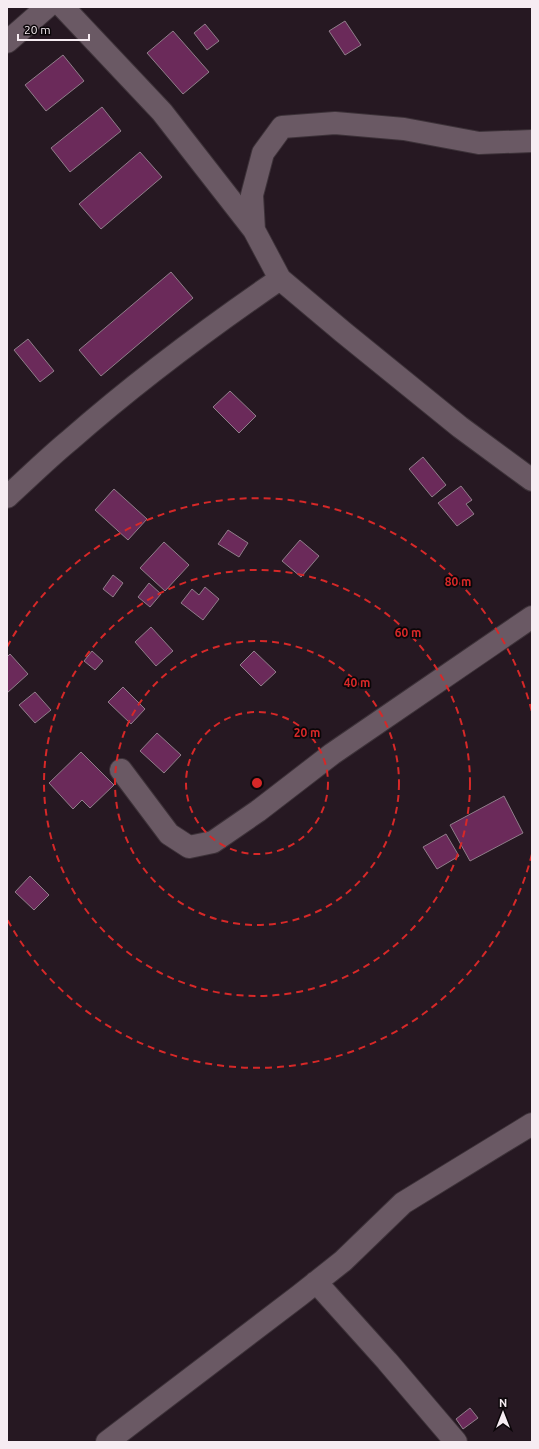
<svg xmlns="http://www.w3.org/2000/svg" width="539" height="1449" viewBox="0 0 539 1449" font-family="Ubuntu,sans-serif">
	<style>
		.building { fill: #6b2a5a; stroke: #907e8a }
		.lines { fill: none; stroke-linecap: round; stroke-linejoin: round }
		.minor-casing { stroke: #3d3239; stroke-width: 24 }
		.minor { stroke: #6a5964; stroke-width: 22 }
		.ring { fill: none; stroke: #d62828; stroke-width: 2; stroke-dasharray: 7 5 }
		.centre { fill: #d62828; stroke: #0b0609; stroke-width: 2 }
		.ring-label { font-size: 12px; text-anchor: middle; font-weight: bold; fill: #d62828; stroke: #0b0609; stroke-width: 3.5; stroke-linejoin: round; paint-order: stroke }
	</style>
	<rect width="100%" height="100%" fill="#261822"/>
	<path class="building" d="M345 21 361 45 345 55 329 31Z
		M205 24 219 41 207 50 194 33Z
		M173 31 209 72 183 94 147 53Z
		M63 55 84 81 46 111 25 85Z
		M102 107 121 131 70 172 51 148Z
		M140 152 162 177 101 229 79 204Z
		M171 272 193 298 101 376 79 350Z
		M28 339 54 371 40 382 14 350Z
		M230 391 256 416 239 433 213 407Z
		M423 457 446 485 432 497 409 469Z
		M461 486 472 500 466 504 474 514 457 526 438 503Z
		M114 489 147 519 128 540 95 510Z
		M228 530 248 543 239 557 218 544Z
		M300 540 319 556 301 577 282 561Z
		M164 542 189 565 165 591 140 568Z
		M113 575 123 583 113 597 103 589Z
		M149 583 161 594 150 607 138 597Z
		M205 587 219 599 203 620 181 603 192 589 199 595Z
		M151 627 173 651 156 666 135 642Z
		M92 651 103 661 95 670 84 661Z
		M254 651 276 672 261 686 240 665Z
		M10 654 28 674 7 693V657Z
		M123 687 145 709 131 724 108 702Z
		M35 692 51 710 35 723 19 705Z
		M157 733 181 755 164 773 140 751Z
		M81 752 114 785 90 808 82 800 73 809 49 783Z
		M504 796 523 833 470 861 450 825Z
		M446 834 459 856 437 869 423 847Z
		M30 876 49 895 34 910 15 892Z
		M470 1408 478 1418 463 1429 456 1419Z"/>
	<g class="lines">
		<g class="minor-casing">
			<path id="minor" d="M63 7 162 112 254 230 280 279 343 332 460 427 532 480
				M7 42 47 7
				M254 230 252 195 263 153 282 127 335 123 404 129 479 143 532 141
				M7 497C28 478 48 458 70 440 136 382 207 329 280 279
				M121 770 169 834 189 847 213 842 258 811 332 754 532 617
				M316 1282 387 1361 456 1442
				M107 1442 300 1295 343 1261 403 1203 532 1124"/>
		</g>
		<use href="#minor" class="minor"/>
	</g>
	<g class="ring">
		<circle cx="257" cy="783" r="71"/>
		<circle cx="257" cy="783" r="142"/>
		<circle cx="257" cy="783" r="213"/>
		<path d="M532 854A284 284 0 0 1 7 919M7 647A284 284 0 0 1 532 712"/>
	</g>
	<circle cx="257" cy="783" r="6" class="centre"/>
	<g class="ring-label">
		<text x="458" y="586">80 m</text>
		<text x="408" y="637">60 m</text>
		<text x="357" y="687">40 m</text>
		<text x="307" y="737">20 m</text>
	</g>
	<rect width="539" height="1449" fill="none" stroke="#f6ecf2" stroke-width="16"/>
	<g transform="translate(503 1413)" stroke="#0b0609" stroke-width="3" paint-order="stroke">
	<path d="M0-3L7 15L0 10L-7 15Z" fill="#f6ecf2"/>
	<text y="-6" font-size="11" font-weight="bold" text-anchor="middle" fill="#f6ecf2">N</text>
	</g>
	<path d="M18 34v6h71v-6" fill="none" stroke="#f6ecf2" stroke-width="2"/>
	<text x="24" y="34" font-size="12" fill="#f6ecf2" stroke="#0b0609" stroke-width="3" paint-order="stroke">20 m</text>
</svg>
